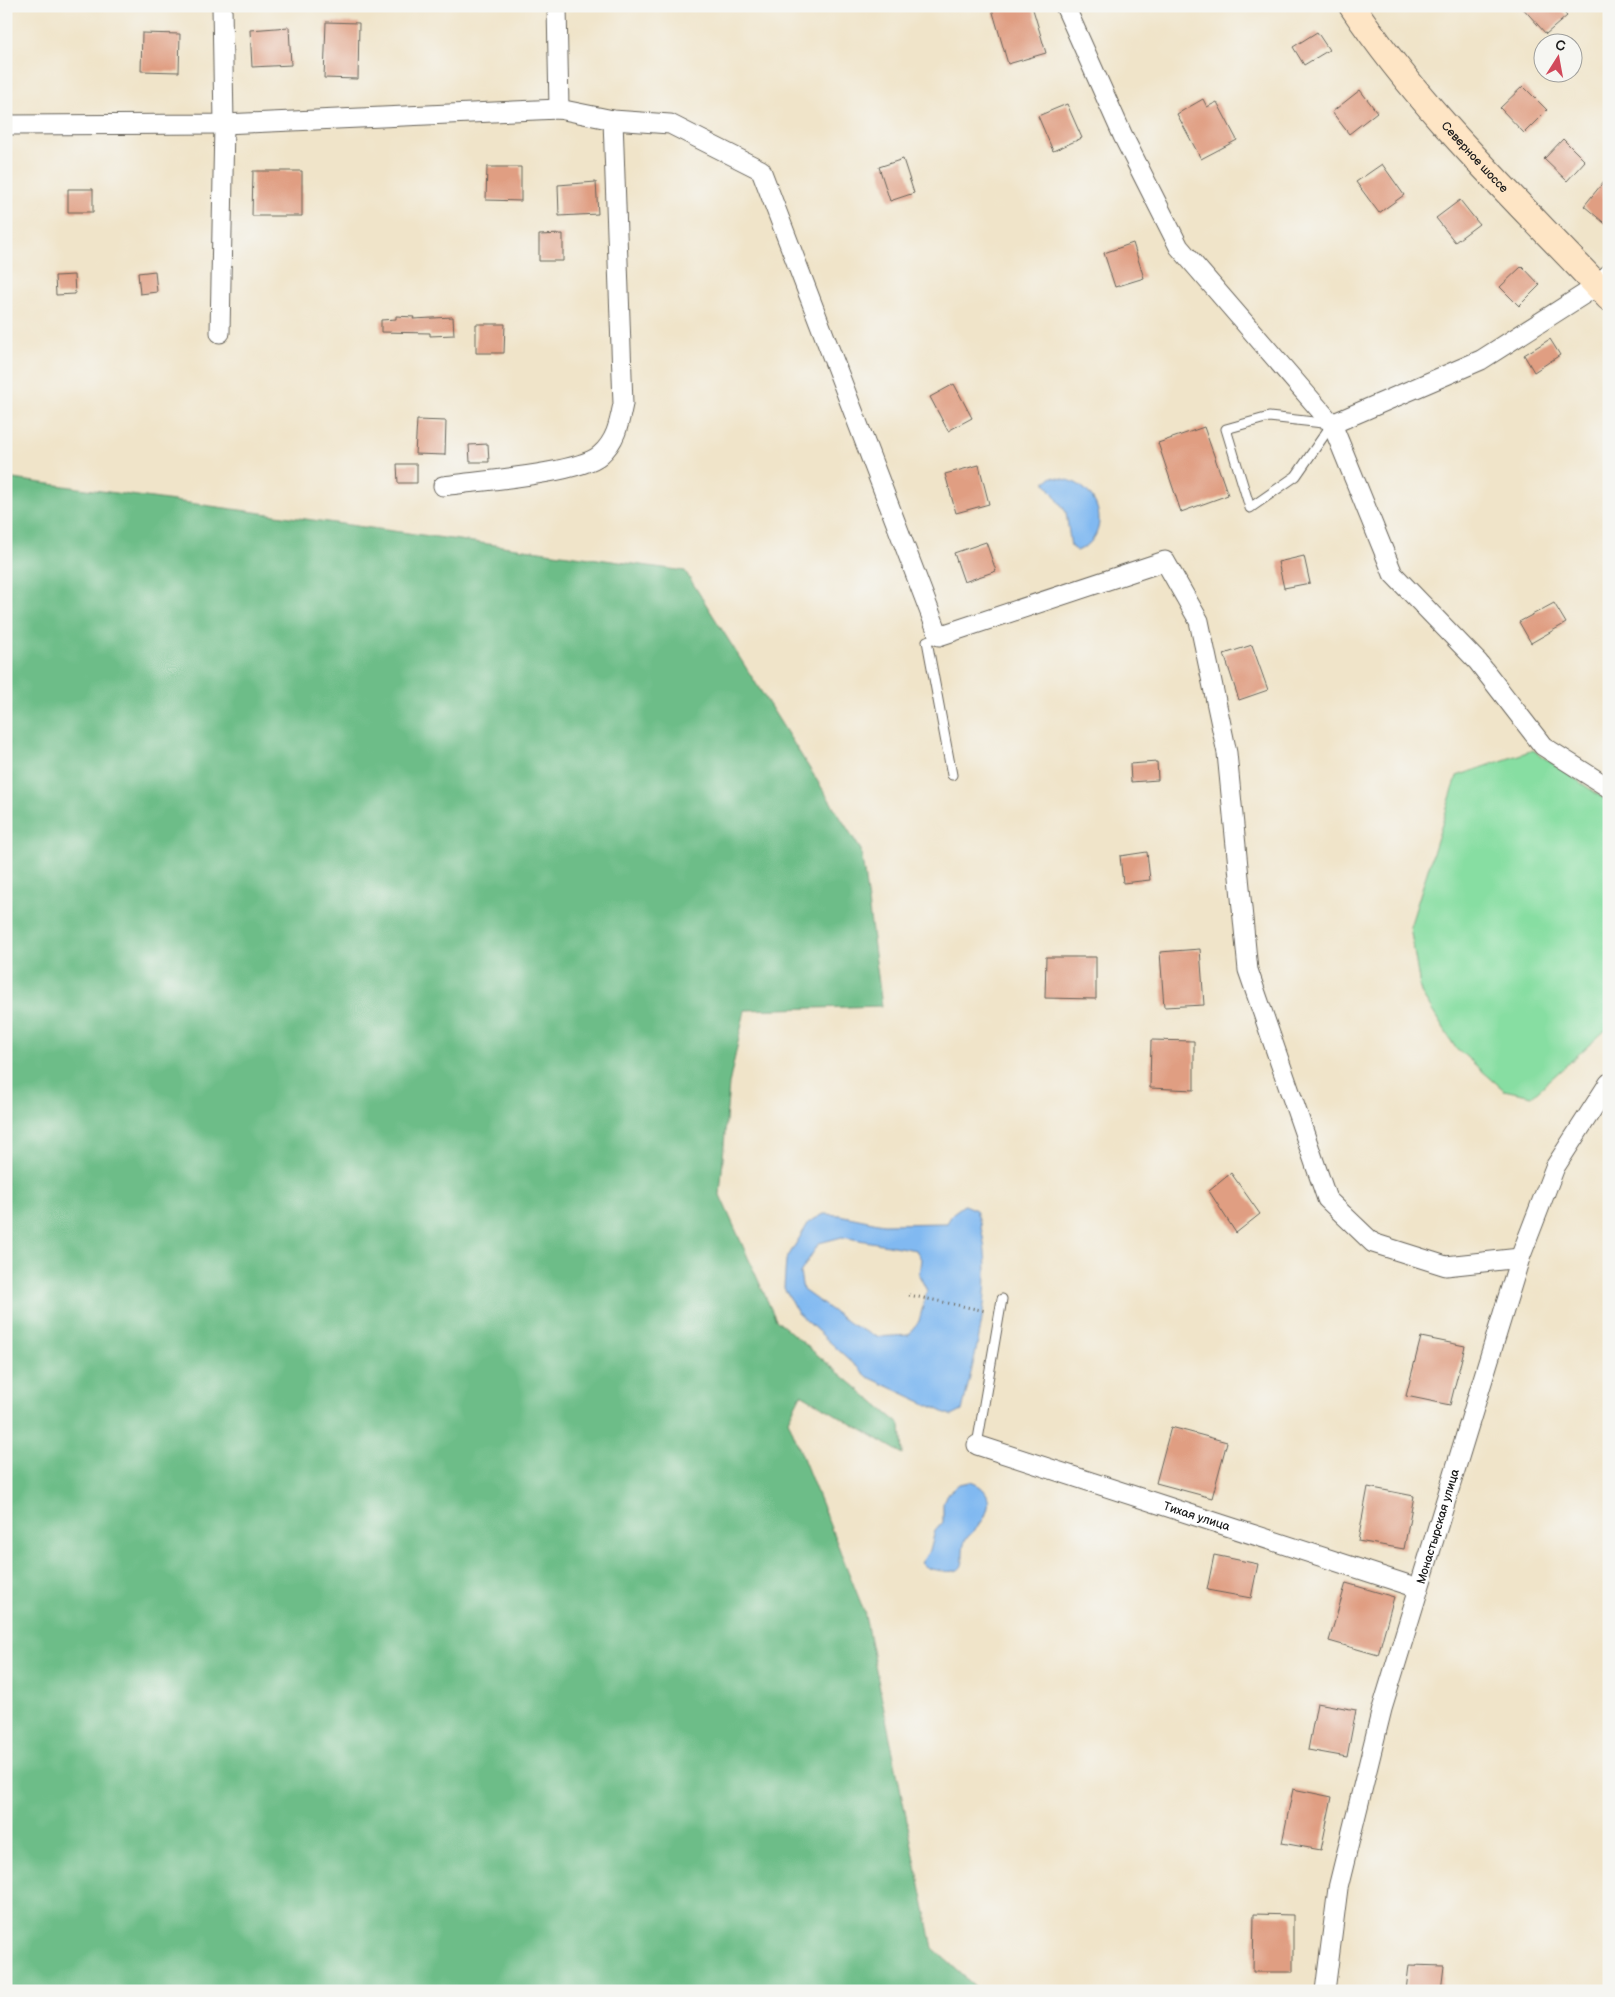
<svg xmlns="http://www.w3.org/2000/svg" width="1615" height="1997" viewBox="0 0 1615 1997" font-family="'Balsamiq Sans',sans-serif">
	<style>
		.green { fill: #87dea2; stroke: #527d5f }
		.forest { fill: #6dbd88; stroke: #446c52 }
		.water { fill: #81b9f1; stroke: #4e6a86; fill-rule: evenodd }
		.building { fill: #e09e82 }
		.lines { fill: none; stroke-linecap: round; stroke-linejoin: round }
		.lane-casing { stroke: #666259; stroke-width: 11 }
		.street-casing { stroke: #666259; stroke-width: 21 }
		.secondary-casing { stroke: #666259; stroke-width: 28 }
		.path { stroke: #666259; stroke-width: 3; stroke-dasharray: 1 4; stroke-linecap: butt }
		.lane { stroke: #fff; stroke-width: 9 }
		.street { stroke: #fff; stroke-width: 19 }
		.secondary { stroke: #fee5c5; stroke-width: 26 }
		.labels { text-anchor: middle; dominant-baseline: central; stroke-width: 4.5; stroke-linejoin: round; paint-order: stroke }
		.street-label { font-size: 12px; fill: #1c1c1c; stroke: #f6f6f2 }
	</style>
	<rect width="100%" height="100%" fill="#f6f6f2"/>
	<filter id="ink" filterUnits="userSpaceOnUse"><feTurbulence type="fractalNoise" baseFrequency=".02" numOctaves="2"/><feDisplacementMap in="SourceGraphic" scale="10" xChannelSelector="R" yChannelSelector="G"/><feConvolveMatrix kernelMatrix="1 2 1 2 8 2 1 2 1" color-interpolation-filters="sRGB"/></filter>
	<filter id="wash" filterUnits="userSpaceOnUse"><feTurbulence type="fractalNoise" baseFrequency=".0096" numOctaves="4" result="noise"/><feDisplacementMap in="SourceGraphic" scale="20" xChannelSelector="R" yChannelSelector="G"/><feGaussianBlur stdDeviation="1.12" result="paint"/><feColorMatrix in="noise" values="0 0 0 0 0 0 0 0 0 0 0 0 0 0 0 0 0 1.4 0 .05"/><feComposite in="paint" operator="in"/></filter>
	<g filter="url(#wash)">
		<rect width="100%" height="100%" fill="#f0e4c9"/>
		<path class="green" d="M1533 750 1609 802V1027L1532 1096 1504 1090 1455 1047 1421 993 1410 927 1457 776Z"/>
		<path class="forest" d="M6 478 685 571 861 850 882 1006 745 1010 729 1084 720 1195 776 1320 901 1425 903 1454 801 1394 788 1420 864 1611 933 1948 980 1991H6Z"/>
		<path class="water" d="M1052 477C1063 479 1073 480 1082 487 1105 504 1106 540 1077 551L1071 547 1066 512 1045 482Z
			M964 1205 976 1210C999 1276 977 1345 962 1411L952 1416 868 1377 797 1312 784 1288 786 1260 809 1222 824 1214 839 1215 883 1224 947 1223 953 1213ZM842 1237 916 1250 921 1259 919 1275 927 1291 919 1321 909 1335 877 1337 852 1325 803 1290 800 1273 819 1243Z
			M970 1482C992 1488 993 1507 980 1524 977 1529 971 1533 967 1538 956 1553 975 1575 942 1571 933 1569 927 1570 921 1563L930 1550 935 1531 943 1522V1504L946 1495 959 1484Z"/>
		<g id="blocks">
			<path class="building" d="M1003 6H1032L1046 53 1008 64 992 9Z
				M1521 6H1558L1567 16 1546 34Z
				M326 22 359 23 358 79 324 78Z
				M289 27 291 65 252 67 250 30Z
				M1317 32 1329 50 1304 65 1293 47Z
				M142 33 180 34 179 72 141 71Z
				M1523 86 1547 110 1524 133 1500 108Z
				M1360 90 1377 112 1349 134 1332 112Z
				M1203 99 1207 107 1217 102 1237 140 1201 159 1177 114Z
				M1067 104 1082 138 1053 151 1038 116Z
				M1563 139 1585 161 1567 181 1544 159Z
				M903 159 914 193 890 201 879 167Z
				M1382 164 1404 195 1379 213 1356 182Z
				M487 167H521V201L486 200Z
				M253 171H302V216H252Z
				M1609 175V227L1584 206Z
				M596 182 598 214 559 216 558 185Z
				M68 189H93V212H68Z
				M1460 200 1479 224 1455 242 1436 218Z
				M563 234V261H539V235Z
				M1133 243 1144 278 1115 287 1104 253Z
				M1522 266 1540 285 1519 306 1500 287Z
				M155 271 157 292 140 294 138 273Z
				M74 275 75 294 56 295 55 276Z
				M396 316 414 317 413 319 453 317 454 335 430 336V333L381 332V320L396 319Z
				M476 324H505L504 353H476Z
				M1550 339 1560 355 1534 372 1524 355Z
				M954 384 972 418 948 431 930 397Z
				M417 420 446 421 445 455 415 454Z
				M1204 427 1228 495 1181 512 1158 443Z
				M488 444 489 462H470L469 445Z
				M397 464H417V483H398Z
				M979 465 989 504 956 513 945 474Z
				M986 542 996 571 964 582 954 553Z
				M1304 556 1310 583 1284 588 1278 562Z
				M1554 603 1566 623 1531 643 1519 622Z
				M1252 645 1268 690 1239 700 1224 654Z
				M1157 762 1158 780 1131 782 1130 764Z
				M1147 852 1150 880 1123 883 1120 856Z
				M1200 949 1204 1005 1164 1007 1160 952Z
				M1046 957H1096V999L1045 998Z
				M1151 1040 1194 1041V1090L1150 1088Z
				M1231 1173 1260 1214 1236 1233 1209 1191Z
				M1421 1337 1465 1346 1450 1405 1406 1396Z
				M1171 1427 1227 1442 1212 1498 1156 1483Z
				M1368 1487 1414 1496 1404 1549 1358 1541Z
				M1214 1555 1258 1564 1251 1598 1207 1590Z
				M1346 1583 1394 1597 1378 1655 1329 1641Z
				M1317 1703 1356 1710 1347 1757 1308 1750Z
				M1293 1789 1332 1797 1321 1850 1282 1843Z
				M1254 1914 1293 1915V1972H1253Z
				M1409 1965 1444 1966 1441 1991H1406Z"/>
		</g>
	</g>
	<g filter="url(#ink)">
		<use href="#blocks" fill-opacity="0" stroke="#666259" stroke-width="1"/>
		<g class="lines">
			<g class="lane-casing">
				<path id="lane" d="M1269 417 1332 424 1296 476 1250 508 1226 429Z
					M939 636 927 641 952 775
					M977 1445 1002 1299"/>
			</g>
			<g class="street-casing">
				<g id="street">
					<path d="M557 6 559 109"/>
					<path d="M1065 6 1123 136 1179 247 1332 424 1393 574 1478 662 1543 746 1609 788"/>
					<path d="M6 125 224 124 559 109 613 120 670 124 761 170 939 636 1165 561 1199 621 1227 753 1248 970 1327 1199 1373 1243 1446 1266 1520 1258"/>
					<path d="M220 333 224 124 222 6"/>
					<path d="M1332 424 1481 360 1597 286 1609 274"/>
					<path d="M443 486C476 481 578 474 600 455 616 441 619 424 623 404L613 120"/>
					<path id="s1" d="M977 1445 1418 1588"/>
					<path id="s2" d="M1325 1991 1338 1888 1382 1709 1520 1258 1555 1167 1609 1083"/>
				</g>
			</g>
			<g class="secondary-casing">
				<g id="secondary">
					<path id="s3" d="M1352 6C1425 115 1520 203 1609 298"/>
				</g>
			</g>
			<path class="path" d="M909 1295 986 1311"/>
			<use href="#lane" class="lane"/>
			<use href="#street" class="street"/>
			<use href="#secondary" class="secondary"/>
		</g>
	</g>
	<g class="labels">
		<g class="street-label">
			<text stroke="none"><textPath href="#s3" startOffset="195">Северное шоссе</textPath></text>
			<text stroke="none"><textPath href="#s1" startOffset="231">Тихая улица</textPath></text>
			<text stroke="none"><textPath href="#s2" startOffset="479">Монастырская улица</textPath></text>
		</g>
	</g>
	<rect width="1615" height="1997" fill="none" stroke="#f6f6f2" stroke-width="25"/>
	<g transform="translate(1558 58) rotate(11)"><circle r="24" fill="#f6f6f2" stroke="#9f9f9c"/>
	<path d="M0-4L9 19L0 12L-9 19Z" fill="#d1495b"/>
	<text y="-8" font-size="14" font-weight="bold" text-anchor="middle" fill="#1c1c1c">С</text>
	</g>
</svg>
